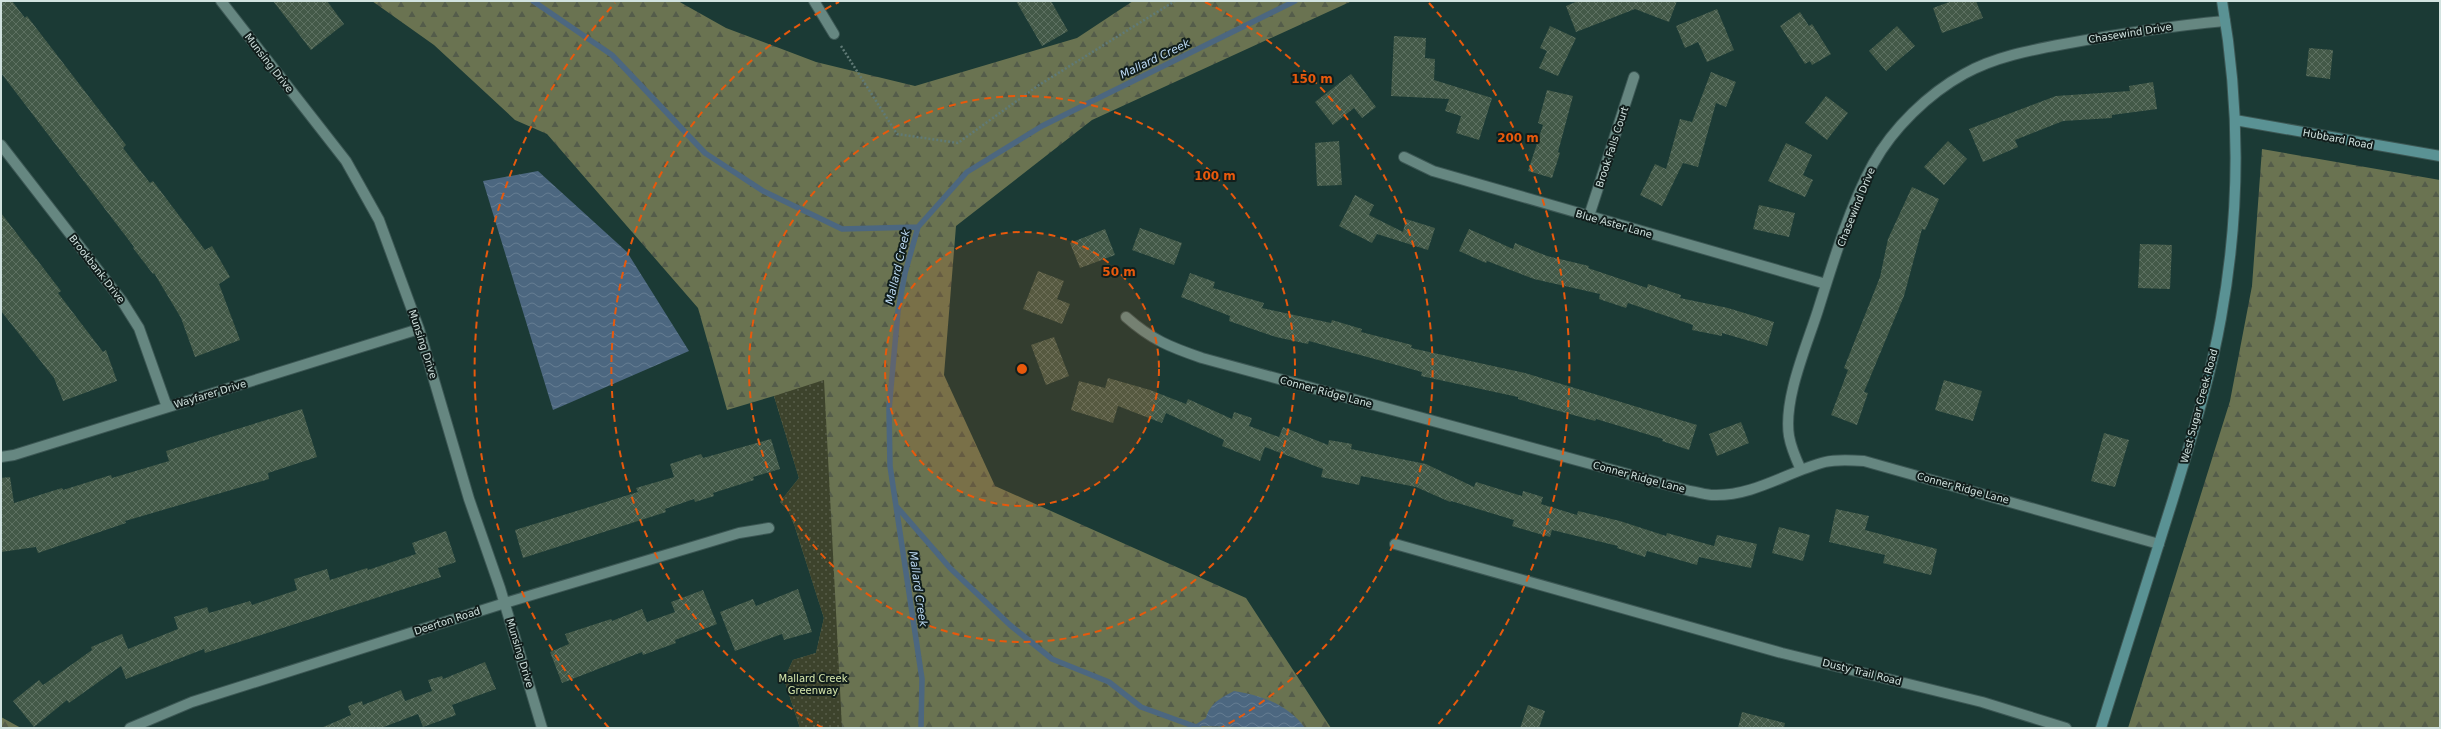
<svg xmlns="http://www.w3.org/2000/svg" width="2441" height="729" viewBox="0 0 2441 729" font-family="'DejaVu Sans',sans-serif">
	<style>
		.forest { fill: url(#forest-firs) }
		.park { fill: url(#park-dots) }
		.water { fill: url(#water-waves) }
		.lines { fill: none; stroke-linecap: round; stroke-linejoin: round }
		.stream { stroke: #4c6780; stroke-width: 5.5 }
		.building { fill: url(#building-cross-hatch) }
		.street-casing { stroke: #3c5754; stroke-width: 12 }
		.secondary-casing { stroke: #3c5754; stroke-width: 12 }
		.path { stroke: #607a76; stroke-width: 2.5; stroke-dasharray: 2 2; stroke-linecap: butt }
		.street { stroke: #668781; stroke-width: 10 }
		.secondary { stroke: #5a9294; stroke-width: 10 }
		.ring { fill: none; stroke: #e8590c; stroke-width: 2; stroke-dasharray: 7 5 }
		.labels { text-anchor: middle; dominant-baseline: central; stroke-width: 4; stroke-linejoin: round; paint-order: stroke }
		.street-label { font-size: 10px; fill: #d2e3e0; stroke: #111e1c }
		.park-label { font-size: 10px; fill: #d8e8ac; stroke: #111e1c }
		.water-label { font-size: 11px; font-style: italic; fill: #bfddf8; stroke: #111e1c }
		.centre { fill: #e8590c; stroke: #111e1c; stroke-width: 2 }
		.ring-label { font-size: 12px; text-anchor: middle; font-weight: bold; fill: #e8590c; stroke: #111e1c; stroke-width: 4; stroke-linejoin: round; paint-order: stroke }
	</style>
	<defs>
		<pattern id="forest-firs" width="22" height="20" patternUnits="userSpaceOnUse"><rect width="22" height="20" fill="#6a7351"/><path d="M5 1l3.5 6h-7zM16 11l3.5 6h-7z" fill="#545c4a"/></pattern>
		<pattern id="park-dots" width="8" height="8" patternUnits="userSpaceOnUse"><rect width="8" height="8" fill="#3d432c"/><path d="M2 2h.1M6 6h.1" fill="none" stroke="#585e4a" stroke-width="1.8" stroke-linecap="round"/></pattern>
		<pattern id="water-waves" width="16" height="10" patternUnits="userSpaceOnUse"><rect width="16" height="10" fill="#4c6780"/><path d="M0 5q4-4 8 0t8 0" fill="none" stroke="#657d92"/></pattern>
		<pattern id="building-cross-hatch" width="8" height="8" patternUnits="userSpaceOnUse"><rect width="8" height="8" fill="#435948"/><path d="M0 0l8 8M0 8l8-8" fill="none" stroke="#5d7162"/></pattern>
	</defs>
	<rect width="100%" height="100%" fill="#1b3a35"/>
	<path class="forest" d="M372 1H678L726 28 816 62 915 86 1077 38 1133 1H1352L1092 120 956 226 944 375 995 486 1246 598 1331 728H800L784 679 793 660 816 653 824 618 795 527 788 510 780 502 799 478 774 396 727 410 698 308 547 134 515 120 434 45Z
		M2262 149 2440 180V728H2128L2230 401 2252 286Z
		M1 717 21 728H1Z"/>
	<path class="park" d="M824 380 842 728H800L784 679 793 660 816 653 824 618 795 527 788 510 780 502 799 478 774 396Z"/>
	<path class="water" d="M538 171 627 252 689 351 553 410 483 181Z
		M1234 691C1261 695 1289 705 1305 728L1193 726 1206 718C1210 703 1221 698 1234 691Z"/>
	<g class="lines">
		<path class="stream" d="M533 1 612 55 705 153 763 191 842 229 918 227
			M897 507 950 568 1010 625 1052 659 1109 682 1141 707 1199 728
			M921 728 922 679 890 466 889 409 898 311 905 273 918 227 967 172 1042 126 1295 1"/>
	</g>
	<path class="building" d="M1 1H12L25 18 27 16 126 145 123 148 150 183 153 181 205 250 212 246 230 277 219 284 240 340 195 357 181 318 154 273 153 274 133 248 134 247 1 73Z
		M273 1H327L344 24 311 50Z
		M1016 1H1051L1068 31 1042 46Z
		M1578 1H1677L1669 22 1635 9 1576 32 1566 6Z
		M1952 1H1976L1983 18 1942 33 1933 8Z
		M1717 9 1734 50 1707 62 1698 42 1685 48 1676 26Z
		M1800 12 1809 26 1812 24 1831 54 1812 65 1810 61 1805 64 1780 26Z
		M1550 26 1576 38 1558 76 1539 68 1547 51 1540 48Z
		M1897 26 1915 46 1886 71 1869 51Z
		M1394 36 1426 38 1425 58 1435 59 1434 80 1492 98 1479 140 1456 133 1461 116 1445 111 1449 99 1391 96Z
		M2309 48 2333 50 2330 79 2306 76Z
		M1711 72 1736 82 1726 107 1716 103 1698 167 1683 163 1662 206 1640 195 1655 164 1666 169 1680 119 1692 122Z
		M1351 74 1376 107 1362 118 1354 108 1333 125 1315 102Z
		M2153 82 2157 109 2112 115V118L2063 121 2015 140 2018 147 1983 162 1969 129 2056 96 2130 91 2129 86Z
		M1547 90 1573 96 1558 152 1560 153 1552 178 1528 171 1543 125 1538 123Z
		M1826 96 1848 113 1827 140 1805 123Z
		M1339 141 1342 185 1317 186 1315 143Z
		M1948 141 1967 159 1944 185 1924 167Z
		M1786 143 1812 155 1803 175 1813 180 1805 197 1768 181Z
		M1912 187 1939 199 1925 230 1922 229 1904 296 1864 392 1868 393 1857 425 1831 415 1848 370 1844 368 1880 277 1888 239Z
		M1355 195 1374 205 1369 215 1403 232 1406 219 1435 228 1428 250 1377 234 1372 243 1339 226Z
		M1759 205 1795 213 1789 237 1753 229Z
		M1 213 61 291 58 293 103 352 106 350 117 381 63 401 54 378 1 311Z
		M1140 228 1182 243 1174 265 1132 250Z
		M1105 229 1115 255 1080 268 1070 243Z
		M1469 229 1513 249 1515 243 1547 256 1589 266 1588 268 1647 288 1648 284 1681 295 1680 298 1728 308 1774 322 1767 346 1722 333V336L1692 330 1693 325 1628 303 1626 308 1599 299 1600 294 1534 279 1487 261 1486 263 1459 251Z
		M2140 244 2172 245 2170 289 2138 288Z
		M1038 271 1064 281 1057 299 1070 304 1062 324 1023 309Z
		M1190 273 1215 282 1213 288 1264 303 1262 308 1331 323 1332 320 1362 329 1361 332 1412 345 1411 348 1525 373 1697 425 1689 450 1662 441 1663 439 1596 419 1595 421 1548 408 1518 399V397L1421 376 1422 372 1309 341 1308 344 1276 337 1229 321 1230 316 1181 297Z
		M1054 337 1069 376 1046 385 1031 345Z
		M1108 378 1150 390 1186 404 1188 399 1232 419 1234 412 1252 418 1249 426 1279 437 1283 427 1328 445 1329 440 1352 444 1351 449 1426 464 1474 487 1476 482 1522 496 1523 491 1543 497 1541 504 1577 515 1578 511 1620 521 1666 536 1667 533 1714 546 1717 535 1757 544 1751 568 1699 557 1697 565 1647 551 1645 557 1617 548 1618 546 1552 530 1550 537 1512 526 1514 520 1451 501 1450 502 1416 487 1361 476 1359 485 1321 477 1323 469 1265 447 1260 461 1222 446 1224 440 1166 413 1162 423 1118 406 1113 423 1071 410 1079 381 1105 388Z
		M1944 380 1982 391 1973 421 1935 410Z
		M302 409 317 457 268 473 269 479 125 521 126 523 38 553 36 547 1 552V478L10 477 14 503 62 488 63 490 111 475 112 478 169 461 166 451Z
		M1741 422 1749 443 1717 456 1709 434Z
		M2104 433 2129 440 2115 487 2091 481Z
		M771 439 780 469 753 477 754 480 713 493 714 496 695 502 694 499 665 509 666 512 523 558 515 530 638 492 636 488 674 477 670 464 701 454 703 458Z
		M1836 509 1869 516 1865 530 1937 549 1931 575 1883 563 1885 555 1829 542Z
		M1779 527 1810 535 1803 561 1772 553Z
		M446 531 456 562 438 568 441 577 205 653 204 649 126 679 121 666 69 703 67 700 34 727 13 701 39 680 43 685 92 650 91 647 122 634 128 649 178 629 174 617 207 607 209 613 250 601 252 605 297 590 294 579 327 569 330 580 367 568 368 570 416 554 412 543Z
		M798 589 812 632 784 640 782 634 735 651 720 612 753 599 756 606Z
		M703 590 717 624 675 640 676 643 643 655 642 652 562 683 550 652 569 644 565 634 611 619 612 621 642 609 647 622 675 612 671 602Z
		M485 662 496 689 452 705 456 715 423 727 418 714 381 728H321L351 715 348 706 362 701 363 705 401 690 405 701 432 691 428 680 442 676 443 679Z
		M1528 705 1545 711 1539 728H1520Z
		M1742 712 1785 723 1784 728H1738Z"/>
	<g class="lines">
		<g class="street-casing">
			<path id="street" d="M221 1 346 161 379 220 419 329 469 499 500 588 542 728
				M814 1 834 34
				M1 145 122 301 139 328 167 407
				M1404 157 1433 171 1826 284
				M1589 216 1634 77
				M1126 317C1152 340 1170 347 1202 358L1690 491C1698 492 1706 495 1714 495 1754 496 1787 472 1825 462 1837 459 1851 460 1864 461L2159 544
				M1 457 14 455 419 329
				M1801 470C1796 459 1791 448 1789 436 1783 398 1808 343 1819 307 1833 262 1850 206 1873 164 1893 128 1928 94 1964 74 1994 57 2031 50 2064 44 2118 34 2171 26 2225 21
				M1395 544 1782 653 1982 702 2066 728
				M130 728 192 702 505 603 739 533 769 528"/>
		</g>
		<g class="secondary-casing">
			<path id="secondary" d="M2235 120 2440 156
				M2101 728C2125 652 2149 576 2173 499 2191 439 2210 380 2221 318 2240 214 2240 105 2222 1"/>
		</g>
		<path class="path" d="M841 46 897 134 958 143 1039 85 1175 1"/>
		<use href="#street" class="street"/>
		<use href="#secondary" class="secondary"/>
	</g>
	<circle cx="1022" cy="369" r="137" fill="#e8590c" fill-opacity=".12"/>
	<g class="ring">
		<circle cx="1022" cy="369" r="137"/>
		<circle cx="1022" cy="369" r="273"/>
		<path d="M823 728A410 410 0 0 1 839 2M1205 2A410 410 0 0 1 1221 728"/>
		<path d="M609 728A547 547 0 0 1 615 3M1429 3A547 547 0 0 1 1435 728"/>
	</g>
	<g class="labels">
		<g class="street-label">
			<text transform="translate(2130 33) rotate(-9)">Chasewind Drive</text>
			<text transform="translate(269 63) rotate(52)">Munsing Drive</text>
			<text transform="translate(2338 139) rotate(11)">Hubbard Road</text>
			<text transform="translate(1612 147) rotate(-72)">Brook Falls Court</text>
			<text transform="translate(1856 207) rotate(-68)">Chasewind Drive</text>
			<text transform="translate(1614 224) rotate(16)">Blue Aster Lane</text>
			<text transform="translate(97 269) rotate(52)">Brookbank Drive</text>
			<text transform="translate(423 344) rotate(72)">Munsing Drive</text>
			<text transform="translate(1326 392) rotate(15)">Conner Ridge Lane</text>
			<text transform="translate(210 394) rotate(-17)">Wayfarer Drive</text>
			<text transform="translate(2199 406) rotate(-75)">West Sugar Creek Road</text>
			<text transform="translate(1639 477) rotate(15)">Conner Ridge Lane</text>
			<text transform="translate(1963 488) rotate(15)">Conner Ridge Lane</text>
			<text transform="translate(447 621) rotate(-18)">Deerton Road</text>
			<text transform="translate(520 653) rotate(73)">Munsing Drive</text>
			<text transform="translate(1862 672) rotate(14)">Dusty Trail Road</text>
		</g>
		<g class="park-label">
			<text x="813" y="678">Mallard Creek<tspan x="813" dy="12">Greenway</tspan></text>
		</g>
		<g class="water-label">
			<text transform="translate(1155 59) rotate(-26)">Mallard Creek</text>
			<text transform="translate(898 267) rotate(-77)">Mallard Creek</text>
			<text transform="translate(918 589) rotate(82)">Mallard Creek</text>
		</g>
	</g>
	<circle cx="1022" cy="369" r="6" class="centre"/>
	<g class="ring-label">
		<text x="1312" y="83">150 m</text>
		<text x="1518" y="142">200 m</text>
		<text x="1215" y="180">100 m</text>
		<text x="1119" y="276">50 m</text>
	</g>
	<rect width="2441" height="729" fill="none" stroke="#d2e3e0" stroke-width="4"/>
</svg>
